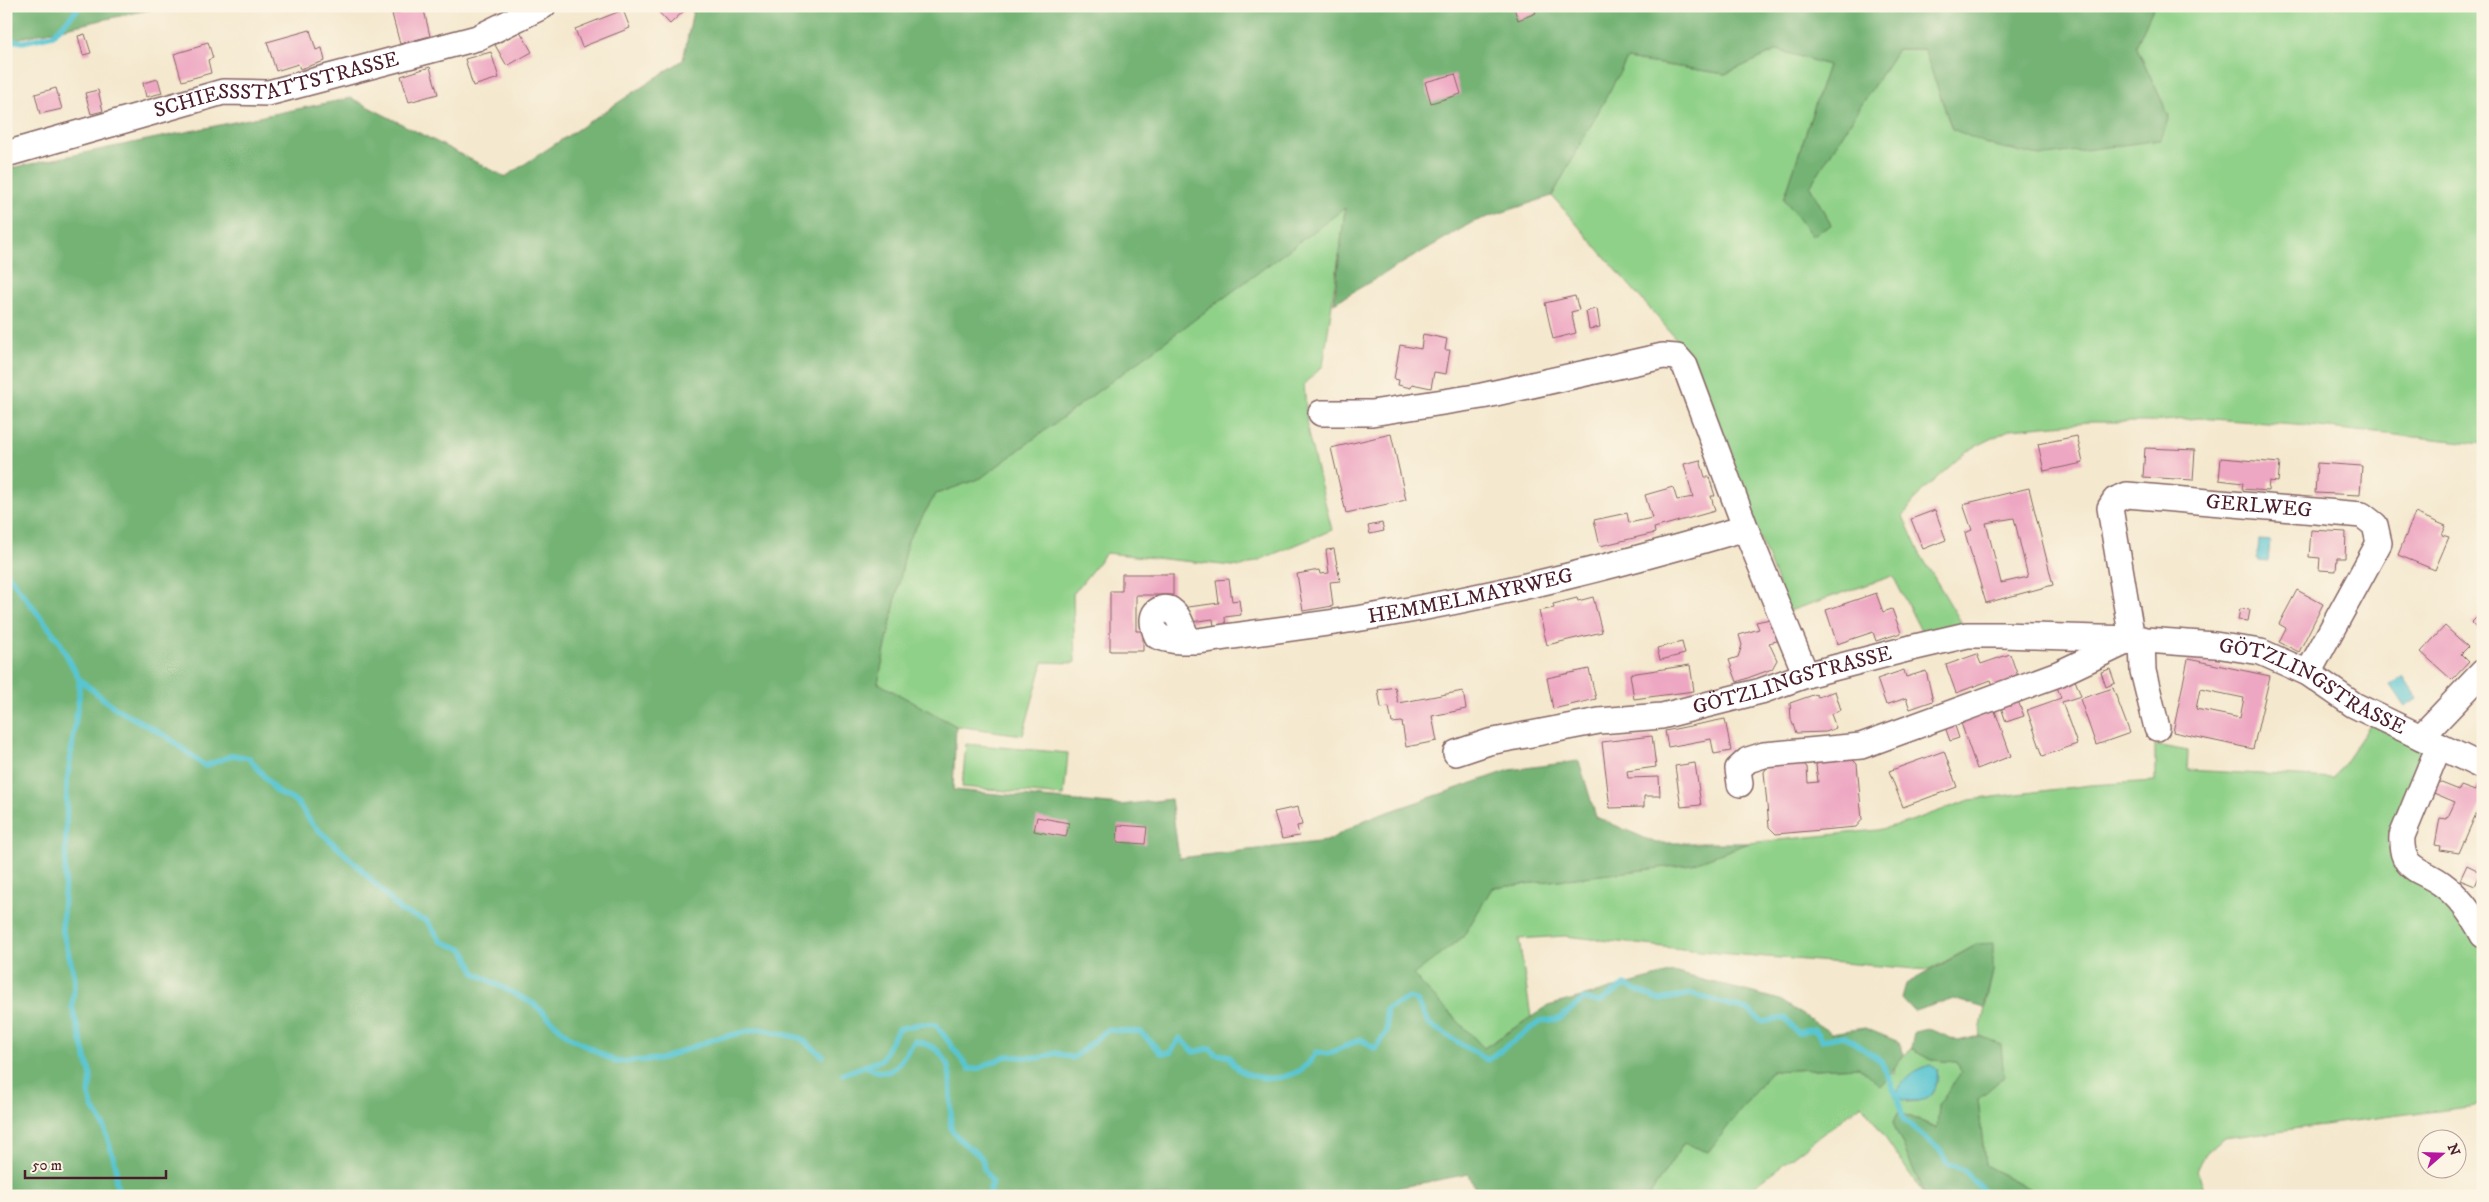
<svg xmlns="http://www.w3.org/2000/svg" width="2489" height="1202" viewBox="0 0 2489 1202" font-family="'IM FELL DW Pica',serif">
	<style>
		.green { fill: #90d189; stroke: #6d785a; fill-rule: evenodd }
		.forest { fill: #74b375; stroke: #5f6950 }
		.water { fill: #59c5d1; stroke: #52727e }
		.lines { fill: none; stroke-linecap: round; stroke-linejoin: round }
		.stream { stroke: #59c5d1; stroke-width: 5.5 }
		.building { fill: #eea7c2; fill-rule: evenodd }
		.minor-casing { stroke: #866564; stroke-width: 28 }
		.minor { stroke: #fff; stroke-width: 25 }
		.labels { text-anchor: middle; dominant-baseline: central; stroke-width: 5; stroke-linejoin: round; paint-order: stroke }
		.street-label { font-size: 21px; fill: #4a1f2b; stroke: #fcf5e5 }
	</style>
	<rect width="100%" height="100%" fill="#fcf5e5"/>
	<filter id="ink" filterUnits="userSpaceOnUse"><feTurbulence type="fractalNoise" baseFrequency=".02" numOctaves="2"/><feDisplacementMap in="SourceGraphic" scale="10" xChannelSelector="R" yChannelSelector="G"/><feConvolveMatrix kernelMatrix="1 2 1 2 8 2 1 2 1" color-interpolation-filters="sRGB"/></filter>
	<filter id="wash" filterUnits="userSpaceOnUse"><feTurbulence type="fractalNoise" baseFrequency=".0096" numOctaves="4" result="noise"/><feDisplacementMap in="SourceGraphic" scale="20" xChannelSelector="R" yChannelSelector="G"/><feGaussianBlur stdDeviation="1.12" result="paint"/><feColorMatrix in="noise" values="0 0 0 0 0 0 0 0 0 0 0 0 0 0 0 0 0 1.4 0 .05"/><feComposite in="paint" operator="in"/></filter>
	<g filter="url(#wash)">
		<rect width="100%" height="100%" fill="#f4e8ce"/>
		<path class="green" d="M2154 6H2483V444L2309 426 2199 418 2150 422H2088L2011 429 1967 451 1921 492 1903 516 1919 552 1964 627 1923 635 1893 576 1789 611 1684 348 1552 196 1627 59 1725 74 1778 50 1828 65 1784 199 1831 225 1810 186 1897 49H1924L1952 129 2169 116 2136 46Z
			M1346 207 1323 366 1304 384 1308 434 1332 530 1242 567 1106 553 1073 594 1075 663 1043 662 1023 735 956 726 878 683 908 540 936 494 981 478Z
			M2371 724 2439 755 2408 849 2483 920V1104L2224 1138 2207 1153 2197 1170 2207 1196H2043L1985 1165 1978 1099 2001 1045 1979 1036 1993 971 1978 944 1929 970 1718 953 1565 936 1519 939 1531 1017 1484 1048 1412 975 1463 937 1492 888 1692 864 1749 843 1878 830 1905 823 1970 800 2090 785 2155 781V745L2188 751 2187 770 2334 778Z
			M966 744 1068 753 1064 796 962 787Z
			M1911 1049 1931 1060 1957 1062 1962 1072 1939 1105 1938 1128 1899 1112 1893 1123 1925 1196 1862 1104 1741 1196H1649L1684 1143 1708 1152 1771 1071 1859 1067 1894 1073 1895 1064ZM1937 1069C1939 1094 1929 1101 1907 1102Z"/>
		<path class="forest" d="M6 6H166L6 41Z
			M694 6H2154L2136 46 2169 116 2161 140 2039 156 1990 145 1952 129 1924 49H1897L1810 186 1831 225 1812 236 1784 199 1828 65 1778 50 1725 74 1627 59 1552 196 1473 222 1334 303 1345 208 981 478 936 494 908 540 878 683 956 726 953 790 1121 805 1171 799 1179 858 1327 841 1365 820 1510 770 1579 761 1596 817 1656 843H1749L1692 864 1492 888 1463 937 1413 975 1484 1048 1548 1006 1673 972 1780 1000 1831 1033 1865 1028 1899 1042 1904 1054C1894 1066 1892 1075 1880 1086L1859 1067 1771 1071 1708 1152 1684 1143 1649 1196H1478L1469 1174 1354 1196H6V169L351 98 505 177 683 60Z
			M1993 943V971L1984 1008 1953 999 1914 1011 1902 998 1906 984 1978 944Z
			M1929 1029 1958 1041 1979 1036 2001 1045 2004 1077 1978 1099 1985 1165 2043 1196H1925L1893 1123 1899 1112 1937 1128 1939 1105 1961 1072 1957 1062 1931 1060 1911 1049 1914 1032Z"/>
		<path class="water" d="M2259 540 2270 541 2268 561 2257 560Z
			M2403 677 2417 698 2405 706 2391 685Z
			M1930 1065 1937 1069C1940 1099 1920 1107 1894 1097 1903 1080 1911 1071 1930 1065Z"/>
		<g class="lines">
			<path class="stream" d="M6 39 23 42 53 35 81 6
				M6 572 59 641 79 679 115 708 166 736 205 766 233 755 249 758 277 792 297 802 313 825 356 864 401 911 427 921 441 941 464 950 475 973 534 1004 568 1036 616 1062 661 1059 714 1039 759 1029 800 1038 823 1056
				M79 679V697L67 782 65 878 62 929 75 978 72 1007 91 1076 89 1096 93 1108 103 1124 116 1166V1182L120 1196
				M868 1067C897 1083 900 1058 915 1041 956 1049 950 1079 951 1112 951 1117 950 1124 951 1128 956 1140 973 1149 982 1158L984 1169 992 1182 988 1196
				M843 1074 881 1060 898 1029 920 1024 936 1025 969 1069H978L1006 1056 1039 1058 1056 1053 1073 1058 1107 1030 1141 1032 1161 1053H1170L1180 1038 1194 1052 1210 1048 1216 1054 1229 1056C1232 1061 1236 1068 1241 1071 1267 1084 1302 1080 1316 1052L1328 1054 1361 1039 1375 1049 1387 1031 1386 1009 1409 998 1417 1001 1429 1024 1487 1060 1541 1021 1559 1019 1584 999 1599 1002 1625 985 1660 1000 1692 994 1750 1011 1762 1022 1785 1018 1797 1033 1814 1029 1822 1040 1844 1036 1881 1061 1896 1094 1904 1120 1939 1149 1948 1164 1964 1170 1988 1196"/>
		</g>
		<g id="blocks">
			<path class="building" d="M423 6 430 36 400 44 392 14Z
				M653 6H689L670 24Z
				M1517 6H1533L1536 13 1518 20 1514 8Z
				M623 10 630 28 582 47 575 29Z
				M310 30 316 50 322 48 325 61 300 69 298 64 276 71 267 42Z
				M520 31 532 52 507 66 495 45Z
				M85 34 91 53 83 55 78 36Z
				M208 42 213 58 208 60 211 73 182 81 174 54 201 46V44Z
				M491 52 499 78 473 86 465 59Z
				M430 67 438 94 409 102 401 76Z
				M1455 74 1461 94 1431 103 1425 82Z
				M158 79 162 93 146 97 143 83Z
				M56 88 62 109 40 114 35 94Z
				M98 90 103 111 91 114 85 93Z
				M1575 296 1579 310 1571 312 1576 333 1553 339 1545 303Z
				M1597 309 1600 327 1589 329 1586 311Z
				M1423 334 1447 339 1445 350H1450L1446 374 1434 372 1431 388 1412 384 1411 388 1398 385 1399 380 1394 379 1400 345 1421 349Z
				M1391 434 1406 500 1346 513 1331 448Z
				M2077 436 2083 463 2044 471 2038 444Z
				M2145 448 2195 450 2193 480 2143 477Z
				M2221 458 2280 463 2278 482 2269 481 2268 491 2242 489 2243 483 2219 480Z
				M1700 460 1705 477H1709L1715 496H1711L1715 511 1654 528 1655 533 1600 546 1594 520 1627 513 1629 523 1652 518 1645 495 1673 487 1677 500 1693 497 1684 464Z
				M2317 463 2362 466 2360 495 2315 493Z
				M2029 488 2053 585 1986 603 1965 533 1972 530 1963 504ZM2014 518 2028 577 2001 583 1986 523Z
				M1935 510 1946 540 1923 549 1911 519Z
				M2415 513 2446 526 2442 535 2449 537 2435 570 2398 555Z
				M1382 523 1384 531 1370 534 1368 526Z
				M2311 530 2346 532 2345 558H2337L2336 571 2319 570 2320 558 2309 557Z
				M1334 549 1340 581 1330 582 1333 606 1303 611 1297 574 1319 570 1320 574 1329 573 1326 550Z
				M1122 574H1173V595H1136V631H1143V651H1110V591H1122Z
				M1229 579 1232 601 1239 600 1241 615 1225 617 1226 632 1215 633 1213 619 1190 622 1188 607 1219 603 1216 580Z
				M2297 590 2323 604 2299 652 2279 642 2286 628 2279 624Z
				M1876 593 1883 612 1892 609 1901 633 1876 641 1873 632 1837 644 1826 610Z
				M1593 597 1602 632 1547 645 1539 611 1554 608 1553 604 1577 598 1578 601Z
				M2240 609 2250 610 2248 621 2238 620Z
				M2483 611V634L2471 623Z
				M1775 618 1784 639 1769 643 1777 660 1772 669 1737 682 1729 660 1738 657 1742 645 1739 635 1759 629 1756 622Z
				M2445 626 2468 647 2461 654 2469 662 2452 680 2421 652Z
				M1682 642 1685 654 1660 660 1657 648Z
				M1977 654 1981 664 2010 654 2019 679 1994 688 1991 680 1956 693 1946 665Z
				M2188 659 2270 676 2253 749 2173 732ZM2200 689 2244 698 2240 718 2196 709Z
				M1690 665 1694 691 1634 699 1630 674Z
				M1589 669 1596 699 1553 709 1547 678Z
				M2110 669 2115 683 2106 687 2101 672Z
				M1904 670 1906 677 1926 671 1933 701 1910 709 1906 698 1886 705 1877 679Z
				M2075 680 2081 696 2062 702 2077 744 2043 756 2027 710 2061 698 2057 687Z
				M1395 687 1398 703 1463 691 1466 709 1432 716 1437 741 1406 747 1402 722 1392 723 1389 707 1381 708 1378 690Z
				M2113 688 2130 733 2096 745 2080 699Z
				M1835 691 1841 710 1831 714 1836 728 1826 732 1796 733 1791 719 1790 703 1816 694 1818 697Z
				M2018 701 2024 716 2006 722 2001 707Z
				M1995 711 2011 756 1977 769 1961 723Z
				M1725 719 1731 751 1714 754 1711 739 1668 747 1665 731Z
				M1954 723 1959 738 1950 741 1945 727Z
				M1652 736 1656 767 1627 771 1628 778 1659 777 1660 796H1644V807L1610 808 1602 742Z
				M1944 751 1957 787 1903 807 1889 771Z
				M1850 757 1857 764 1862 820 1856 827 1776 834 1769 827 1764 772 1770 763 1800 761 1807 767 1808 783 1818 782 1816 765 1822 759Z
				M1695 763 1701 805 1681 807 1675 766Z
				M2434 780 2459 790 2461 786 2475 791 2479 782 2483 784V798L2459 853 2440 850 2441 846 2435 845 2440 818 2447 819 2455 802 2429 791Z
				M1298 807 1302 825 1297 826 1299 836 1282 839 1274 812Z
				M1037 817 1069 823 1066 837 1034 831Z
				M1118 825 1147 827 1145 844 1117 842Z
				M2467 865 2481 872 2475 886 2460 880Z"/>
		</g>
	</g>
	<g filter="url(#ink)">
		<use href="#blocks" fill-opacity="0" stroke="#866564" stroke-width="1"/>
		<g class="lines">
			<g class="minor-casing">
				<g id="minor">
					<path id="s1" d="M6 154 223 92 268 93 477 38 543 6"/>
					<path d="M1321 413H1372L1482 396 1663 356 1677 357 1685 366 1747 532 1806 675"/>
					<path d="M2142 639 2143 671 2157 728"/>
					<path id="s2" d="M1190 641C1182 633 1182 618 1172 611 1169 608 1165 608 1161 609 1149 613 1153 627 1157 636 1171 642 1183 641 1198 641 1259 632 1320 625 1381 615 1501 595 1619 565 1735 531L1747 532"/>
					<path d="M2421 737 2483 672"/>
					<path d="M2439 746 2402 836C2400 871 2420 868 2442 884 2460 897 2473 916 2483 935"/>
					<path id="s3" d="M1456 753 1489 742 1599 721 1662 716 1761 691 1806 675 1911 648 1967 635H2002L2132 639 2215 645 2261 652 2308 673 2354 705 2483 767"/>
					<path id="s4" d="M1740 784 1738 769 1748 760 1764 755 1861 746 2058 674 2132 639 2110 508 2115 500 2127 495 2362 515 2375 525 2379 543 2308 673"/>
				</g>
			</g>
			<use href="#minor" class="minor"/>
		</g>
	</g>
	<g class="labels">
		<g class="street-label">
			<text stroke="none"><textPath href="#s1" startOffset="280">SCHIESSSTATTSTRASSE</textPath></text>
			<text stroke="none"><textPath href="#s4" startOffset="722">GERLWEG</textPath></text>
			<text stroke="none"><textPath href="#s2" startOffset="396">HEMMELMAYRWEG</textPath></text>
			<text stroke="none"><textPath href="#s3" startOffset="345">GÖTZLINGSTRASSE</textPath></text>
			<text stroke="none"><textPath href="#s3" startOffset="881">GÖTZLINGSTRASSE</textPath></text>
		</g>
	</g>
	<rect width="2489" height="1202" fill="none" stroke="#fcf5e5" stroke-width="25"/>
	<g transform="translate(2442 1154) rotate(70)"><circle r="24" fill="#fcf5e5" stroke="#b59f9b"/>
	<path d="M0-4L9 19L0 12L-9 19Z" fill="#b5179e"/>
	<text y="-8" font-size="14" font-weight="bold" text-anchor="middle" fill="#4a1f2b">N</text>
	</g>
	<path d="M25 1170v8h141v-8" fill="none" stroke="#4a1f2b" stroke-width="2.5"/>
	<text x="32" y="1170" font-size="15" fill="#4a1f2b" stroke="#fcf5e5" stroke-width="4" paint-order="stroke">50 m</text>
</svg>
